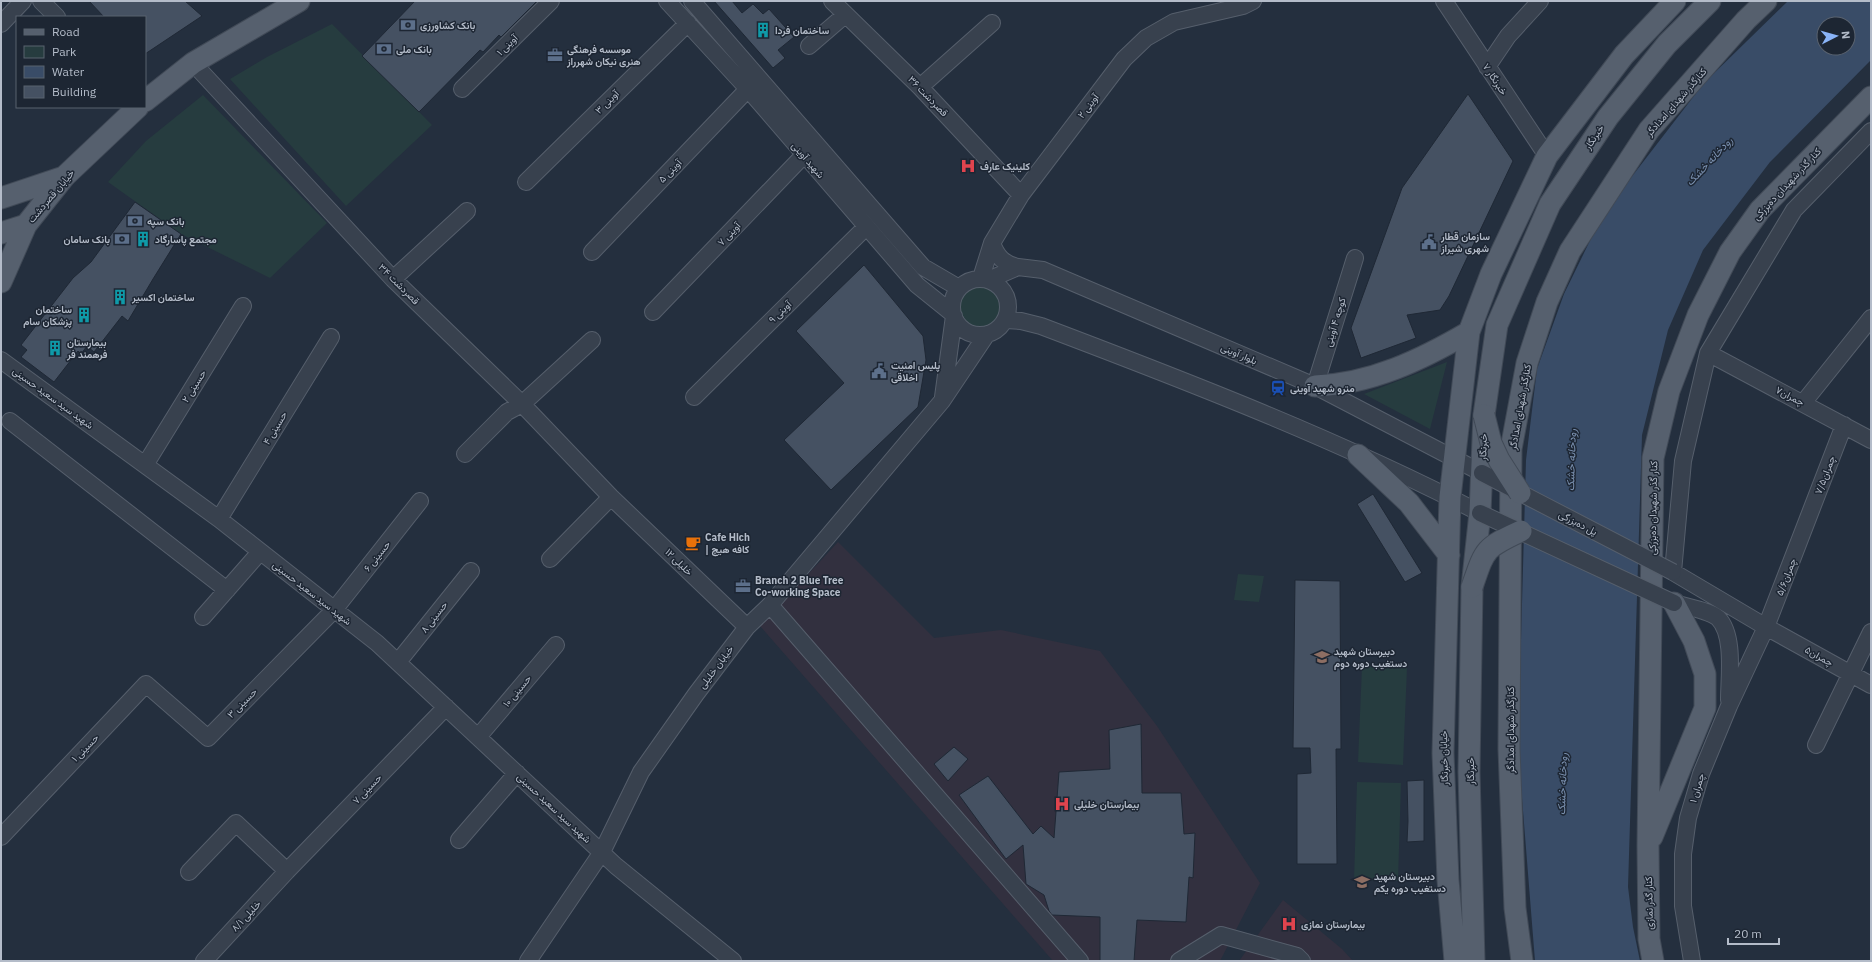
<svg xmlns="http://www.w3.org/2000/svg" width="1872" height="962" viewBox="0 0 1872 962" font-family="'IBM Plex Sans',Vazirmatn,sans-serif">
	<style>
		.medical { fill: #32303f }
		.green { fill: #263c3f }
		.water { fill: #394c67; fill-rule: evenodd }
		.building { fill: #455162; stroke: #1f2835 }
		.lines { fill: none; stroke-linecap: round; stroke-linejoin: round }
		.minor-casing { stroke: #565f6c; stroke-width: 18 }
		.major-casing { stroke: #414a57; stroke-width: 23 }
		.minor { stroke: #38414e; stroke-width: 16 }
		.major { stroke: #56606e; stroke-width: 21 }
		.minor-bridge-casing { stroke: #565f6c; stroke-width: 18; stroke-linecap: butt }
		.major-bridge-casing { stroke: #414a57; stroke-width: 23; stroke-linecap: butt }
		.minor-bridge { stroke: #38414e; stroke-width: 16 }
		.major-bridge { stroke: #56606e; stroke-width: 21 }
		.labels { text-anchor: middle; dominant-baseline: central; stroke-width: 3; stroke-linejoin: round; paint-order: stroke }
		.poi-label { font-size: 10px; font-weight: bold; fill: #b4bcc9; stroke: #1d2633; text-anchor: start }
		.street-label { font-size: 10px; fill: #b4bcc9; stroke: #1d2633 }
		.water-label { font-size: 11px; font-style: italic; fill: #7c92b1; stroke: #1d2633 }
	</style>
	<rect width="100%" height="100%" fill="#242f3e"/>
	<path class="medical" d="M838 542 934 638 1001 630 1100 651 1157 726 1260 883 1220 961H1053L760 626Z
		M1283 900 1342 949 1353 961H1239Z"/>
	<path class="green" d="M332 24 432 125 346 206 230 79 267 57Z
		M203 95 327 223 270 278 181 234 108 182 146 141Z
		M960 307a21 21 0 1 1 42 0a21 21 0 1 1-42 0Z
		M1447 362 1430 429 1364 394Z
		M1238 574 1264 576 1259 602 1234 600Z
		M1362 666 1407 668 1403 765 1358 762Z
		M1357 782 1401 783 1398 881 1354 880Z"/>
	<path class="water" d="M1788 1H1871V60L1770 162 1703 250 1668 330 1642 435 1628 887 1633 927 1640 961H1535L1518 748 1526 460 1537 369 1564 294 1603 214 1704 83ZM1824 24H1848V48H1824Z"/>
	<path class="building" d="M89 1H185L202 16 145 54V17H104Z
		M415 1H537L501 37 499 35 483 52 480 50 419 112 362 56Z
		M714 1H732L742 13 753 4 763 14 769 9 794 37 778 50 785 58 773 68Z
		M1468 94 1513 161 1449 296 1440 310 1407 315 1416 338 1361 358 1351 328 1402 188Z
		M135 202 181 234 153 279 128 321 122 316 94 352 87 346 81 354 78 351 54 382 21 357 27 350 21 345 73 278 91 262Z
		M864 265 923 336 926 360 918 407 831 490 784 440 844 383 796 331Z
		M1373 494 1422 573 1405 582 1357 504Z
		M1295 580 1340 581 1341 749H1336L1337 864H1297V774L1311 773 1310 748H1293Z
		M1141 724 1142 793H1181L1184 834 1195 833 1193 878 1189 877 1186 922 1137 920 1134 961H1100V917L1052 915 1049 911 1044 895 1026 884 1023 845 1006 859 959 795 988 776 1033 834 1041 826 1054 838 1059 772 1110 769 1109 730Z
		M954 747 968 759 948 781 934 764Z
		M1424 780V841L1407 842 1408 821 1407 781Z"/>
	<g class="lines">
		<g class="minor-casing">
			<path id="minor" d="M41 1 57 17
				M667 1 748 89 917 285 953 314
				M692 1 923 267 959 288
				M832 1 920 87 1021 195
				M1444 1 1547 156
				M1 24 23 1
				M809 46 845 15
				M193 63 393 279 522 404 611 497 747 627
				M1487 67 1508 36 1540 1
				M920 87 992 23
				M462 89 551 1
				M1871 131 1794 210 1708 353 1683 461 1673 572 1766 627 1871 685
				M526 182 688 23
				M992 243C997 257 1004 264 1018 267
				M592 252 748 89
				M981 278 992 243 1021 195 1124 59 1146 38 1174 22 1243 6 1253 1
				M952 307a28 28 0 1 1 56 0a28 28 0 1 1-56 0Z
				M393 279 467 211
				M988 280 1018 267 1043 270 1315 386 1482 473
				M653 312 804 155
				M1006 320 1021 321 1041 326C1189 382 1339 440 1480 513
				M1708 353 1871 440
				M1 360 219 519 377 643 616 866 733 961
				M1315 386 1355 258
				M694 397 866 227
				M943 397 954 316
				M1803 403 1871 318
				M10 421 227 590
				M465 454 507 412 522 404 592 340
				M145 465 243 306
				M219 519 331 337
				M550 559 611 497
				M1674 603C1685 606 1710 611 1718 618 1735 635 1729 677 1729 700
				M770 605 1080 961
				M203 617 260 552
				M398 662 471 571
				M478 737 556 645
				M1816 745 1871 632
				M1 837 146 684 208 738 334 610 420 501
				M459 840 517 773
				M189 872 236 823 287 871
				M204 961 287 871 446 707
				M528 961 602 852 641 772 696 694 747 627 770 605 942 401 987 334
				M1179 961 1221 935 1297 956 1302 961
				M1692 961 1683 906V854L1688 818 1701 774 1729 706 1766 627 1844 425"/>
		</g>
		<g class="major-casing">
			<path id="major" d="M145 101 193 63 299 1
				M1 198 64 177
				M1 233 26 225
				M1 282 26 225 64 177 138 107
				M1315 386C1371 384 1421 360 1469 332
				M1358 455 1409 503 1449 555
				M1652 837 1705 708V674L1694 641 1674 603
				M1455 961 1448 880 1443 753 1450 497 1469 332 1491 274 1547 156 1624 55 1675 1
				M1474 961 1469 772 1472 587 1480 513 1484 415 1497 325 1550 204 1608 117 1667 44 1710 1
				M1522 961 1515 908 1509 749 1511 449 1527 363 1547 302 1570 251 1649 130 1746 20 1766 1
				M1653 961 1649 939 1648 846 1653 458 1669 391 1698 315 1730 252 1760 210 1871 97"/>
		</g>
		<use href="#minor" class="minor"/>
		<use href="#major" class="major"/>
		<g class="minor-bridge-casing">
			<path id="minor-bridge" d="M1482 473 1673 572
				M1480 513 1674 603"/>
		</g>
		<g class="major-bridge-casing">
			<path id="major-bridge" d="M1484 415 1491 443 1499 460 1520 493
				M1472 587C1485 549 1484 548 1521 531"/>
		</g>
		<use href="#minor-bridge" class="minor-bridge"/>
		<use href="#major-bridge" class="major-bridge"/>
	</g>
	<defs>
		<g id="bank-bare" transform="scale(1.2)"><path d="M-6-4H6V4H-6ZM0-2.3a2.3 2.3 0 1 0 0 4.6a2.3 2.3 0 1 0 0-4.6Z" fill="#5c6f8a" stroke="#1d2633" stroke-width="2.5" paint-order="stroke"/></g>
		<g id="building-bare" transform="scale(1.2)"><path d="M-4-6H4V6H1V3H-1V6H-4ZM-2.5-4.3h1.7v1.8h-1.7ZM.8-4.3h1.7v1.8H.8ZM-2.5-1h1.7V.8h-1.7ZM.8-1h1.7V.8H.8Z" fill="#0f9aa8" stroke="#1d2633" stroke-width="2.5" paint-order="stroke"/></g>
		<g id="office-bare" transform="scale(1.2)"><path d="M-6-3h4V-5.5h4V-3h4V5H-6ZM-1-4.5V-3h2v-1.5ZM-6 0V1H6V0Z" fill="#5c6f8a" stroke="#1d2633" stroke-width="2.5" paint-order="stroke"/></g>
		<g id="hospital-bare" transform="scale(1.2)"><path d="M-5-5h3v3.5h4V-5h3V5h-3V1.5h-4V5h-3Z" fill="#e0444e" stroke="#1d2633" stroke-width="2.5" paint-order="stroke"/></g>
		<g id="civic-bare" transform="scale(1.2)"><path d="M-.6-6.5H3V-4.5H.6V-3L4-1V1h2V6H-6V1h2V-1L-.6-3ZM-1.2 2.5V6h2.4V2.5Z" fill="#5c6f8a" stroke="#1d2633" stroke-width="2.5" paint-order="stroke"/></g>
		<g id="station-bare" transform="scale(1.2)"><path d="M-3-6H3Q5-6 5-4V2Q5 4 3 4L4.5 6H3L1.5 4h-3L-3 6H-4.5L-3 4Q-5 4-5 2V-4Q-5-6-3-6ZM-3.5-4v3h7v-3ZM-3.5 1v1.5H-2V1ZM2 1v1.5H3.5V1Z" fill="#1a4fb4" stroke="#1d2633" stroke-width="2.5" paint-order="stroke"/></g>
		<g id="cafe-bare" transform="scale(1.2)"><path d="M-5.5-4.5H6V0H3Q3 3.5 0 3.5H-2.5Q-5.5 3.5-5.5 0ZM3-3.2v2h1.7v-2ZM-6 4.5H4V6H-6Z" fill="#e8710a" stroke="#1d2633" stroke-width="2.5" paint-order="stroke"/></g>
		<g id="school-bare" transform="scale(1.2)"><path d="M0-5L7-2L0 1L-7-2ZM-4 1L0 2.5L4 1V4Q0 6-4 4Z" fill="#8d6e63" stroke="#1d2633" stroke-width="2.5" paint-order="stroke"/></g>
	</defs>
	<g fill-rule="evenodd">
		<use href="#bank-bare" x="408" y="25"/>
		<use href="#building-bare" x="763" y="30"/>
		<use href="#bank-bare" x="384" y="49"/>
		<use href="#office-bare" x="555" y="55"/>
		<use href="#hospital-bare" x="968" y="166"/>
		<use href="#bank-bare" x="135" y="221"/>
		<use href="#bank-bare" x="122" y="239"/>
		<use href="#building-bare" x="143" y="239"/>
		<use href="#civic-bare" x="1429" y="242"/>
		<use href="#building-bare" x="120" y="297"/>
		<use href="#building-bare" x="84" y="315"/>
		<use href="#building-bare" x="55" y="348"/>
		<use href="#civic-bare" x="879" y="371"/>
		<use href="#station-bare" x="1278" y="388"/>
		<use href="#cafe-bare" x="693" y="543"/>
		<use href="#office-bare" x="743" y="586"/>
		<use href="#school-bare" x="1322" y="657"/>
		<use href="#hospital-bare" x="1062" y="804"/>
		<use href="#school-bare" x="1362" y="882"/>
		<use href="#hospital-bare" x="1289" y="924"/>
	</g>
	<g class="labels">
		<g class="poi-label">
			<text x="420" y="25">بانک کشاورزی</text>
			<text x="775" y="30">ساختمان فردا</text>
			<text x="396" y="49">بانک ملی</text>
			<text x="567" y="49">موسسه فرهنگی<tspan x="567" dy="12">هنری نیکان شهرراز</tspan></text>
			<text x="980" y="166">کلینیک عارف</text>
			<text x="147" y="221">بانک سپه</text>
			<text x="1441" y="236">سازمان قطار<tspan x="1441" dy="12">شهری شیراز</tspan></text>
			<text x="110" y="239" text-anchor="end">بانک سامان</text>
			<text x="155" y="239">مجتمع پاسارگاد</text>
			<text x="132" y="297">ساختمان اکسیر</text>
			<text x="72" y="309" text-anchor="end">ساختمان<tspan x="72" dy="12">پزشکان سام</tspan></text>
			<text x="67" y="342">بیمارستان<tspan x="67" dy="12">فرهمند فر</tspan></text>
			<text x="891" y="365">پلیس امنیت<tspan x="891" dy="12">اخلاقی</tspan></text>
			<text x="1290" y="388">مترو شهید آوینی</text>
			<text x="705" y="537">Cafe Hich<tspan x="705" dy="12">| کافه هیچ</tspan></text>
			<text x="755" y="580">Branch 2 Blue Tree<tspan x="755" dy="12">Co-working Space</tspan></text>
			<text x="1334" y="651">دبیرستان شهید<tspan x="1334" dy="12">دستغیب دوره دوم</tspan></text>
			<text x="1074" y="804">بیمارستان خلیلی</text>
			<text x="1374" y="876">دبیرستان شهید<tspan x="1374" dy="12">دستغیب دوره یکم</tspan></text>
			<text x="1301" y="924">بیمارستان نمازی</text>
		</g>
		<g class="street-label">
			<text transform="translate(507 45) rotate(-45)">۱ آوینی</text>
			<text transform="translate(1495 79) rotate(56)">۷ خبرنگار</text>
			<text transform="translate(928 96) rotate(46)">۳۶ قصردشت</text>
			<text transform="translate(607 102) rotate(-45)">۳ آوینی</text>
			<text transform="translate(1676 102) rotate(-49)">کنارگذر شهدای امدادگر</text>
			<text transform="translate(1088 106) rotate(-53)">۲ آوینی</text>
			<text transform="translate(1594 137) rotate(-56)">خبرنگار</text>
			<text transform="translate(808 160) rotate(49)">شهید آوینی</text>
			<text transform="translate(670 171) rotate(-46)">۵ آوینی</text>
			<text transform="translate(1787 184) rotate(-47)">کنار گذر شهیدان ده‌بزرکی</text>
			<text transform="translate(51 196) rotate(-50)">خیابان قصردشت</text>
			<text transform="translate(729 234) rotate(-46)">۷ آوینی</text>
			<text transform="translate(399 284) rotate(45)">قصردشت ۳۴</text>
			<text transform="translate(780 312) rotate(-44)">۹ آوینی</text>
			<text transform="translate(1335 322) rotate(-73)">کوچه ۴ آوینی</text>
			<text transform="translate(1239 354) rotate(23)">بلوار آوینی</text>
			<text transform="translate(194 386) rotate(-58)">۲ حسینی</text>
			<text transform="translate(1790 396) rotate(28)">چمران۷</text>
			<text transform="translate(53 398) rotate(36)">شهید سید سعید حسینی</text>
			<text transform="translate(1520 407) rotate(-80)">کنارگذر شهدای امدادگر</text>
			<text transform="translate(275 428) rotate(-59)">۴ حسینی</text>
			<text transform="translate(1483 447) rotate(-88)">خبرنگار</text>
			<text transform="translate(1825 475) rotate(-69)">چمران۷/۵</text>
			<text transform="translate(1653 508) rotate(-89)">کنار گذر شهیدان ده‌بزرکی</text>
			<text transform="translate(1578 523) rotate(27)">پل ده‌بزرگی</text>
			<text transform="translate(377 556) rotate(-51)">۶ حسینی</text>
			<text transform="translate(679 562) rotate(44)">۱۲ خلیلی</text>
			<text transform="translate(1786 577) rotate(-69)">چمران۵/۶</text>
			<text transform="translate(312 593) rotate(38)">شهید سید سعید حسینی</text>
			<text transform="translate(434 617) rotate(-52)">۸ حسینی</text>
			<text transform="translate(1819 656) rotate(29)">چمران۵</text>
			<text transform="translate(716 667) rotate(-53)">خیابان خلیلی</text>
			<text transform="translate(517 691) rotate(-50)">۱۰ حسینی</text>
			<text transform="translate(242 703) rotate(-45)">۳ حسینی</text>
			<text transform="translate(1510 730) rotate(-90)">کنارگذر شهدای امدادگر</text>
			<text transform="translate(85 748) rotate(-46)">۱ حسینی</text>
			<text transform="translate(1444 758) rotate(-91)">خیابان خبرنگار</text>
			<text transform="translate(1470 771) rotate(-90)">خبرنگار</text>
			<text transform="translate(1697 788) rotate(-73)">چمران ۱</text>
			<text transform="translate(367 789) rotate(-46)">۷ حسینی</text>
			<text transform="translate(554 808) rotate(43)">شهید سید سعید حسینی</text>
			<text transform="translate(1649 903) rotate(-91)">کنار گذر نمازی</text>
			<text transform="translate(246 916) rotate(-47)">۸/۱ خلیلی</text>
		</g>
		<g class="water-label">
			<text transform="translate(1709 161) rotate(-47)">رودخانه خشک</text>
			<text transform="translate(1571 460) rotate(-88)">رودخانه خشک</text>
			<text transform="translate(1562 784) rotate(-88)">رودخانه خشک</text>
		</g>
	</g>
	<rect width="1872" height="962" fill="none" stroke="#b4bcc9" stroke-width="4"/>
	<rect x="16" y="16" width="130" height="92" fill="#1d2633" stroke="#59626f"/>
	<rect x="24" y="29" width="20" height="6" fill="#56606e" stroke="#59626f"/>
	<text x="52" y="36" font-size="12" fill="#b4bcc9">Road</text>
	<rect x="24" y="46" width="20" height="12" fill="#263c3f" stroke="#59626f"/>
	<text x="52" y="56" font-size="12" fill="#b4bcc9">Park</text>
	<rect x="24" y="66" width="20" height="12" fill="#394c67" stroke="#59626f"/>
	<text x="52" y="76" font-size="12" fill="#b4bcc9">Water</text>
	<rect x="24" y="86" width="20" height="12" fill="#455162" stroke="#59626f"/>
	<text x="52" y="96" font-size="12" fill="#b4bcc9">Building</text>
	<g transform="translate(1836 36) rotate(84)"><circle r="19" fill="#1d2633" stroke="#59626f"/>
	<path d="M0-3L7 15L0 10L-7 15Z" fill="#8ab4f8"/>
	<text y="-6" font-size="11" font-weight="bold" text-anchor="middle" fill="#b4bcc9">N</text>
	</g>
	<path d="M1728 938v6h51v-6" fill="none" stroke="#b4bcc9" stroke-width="2"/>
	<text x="1734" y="938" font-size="12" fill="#b4bcc9" stroke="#1d2633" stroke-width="3" paint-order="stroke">20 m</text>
</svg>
